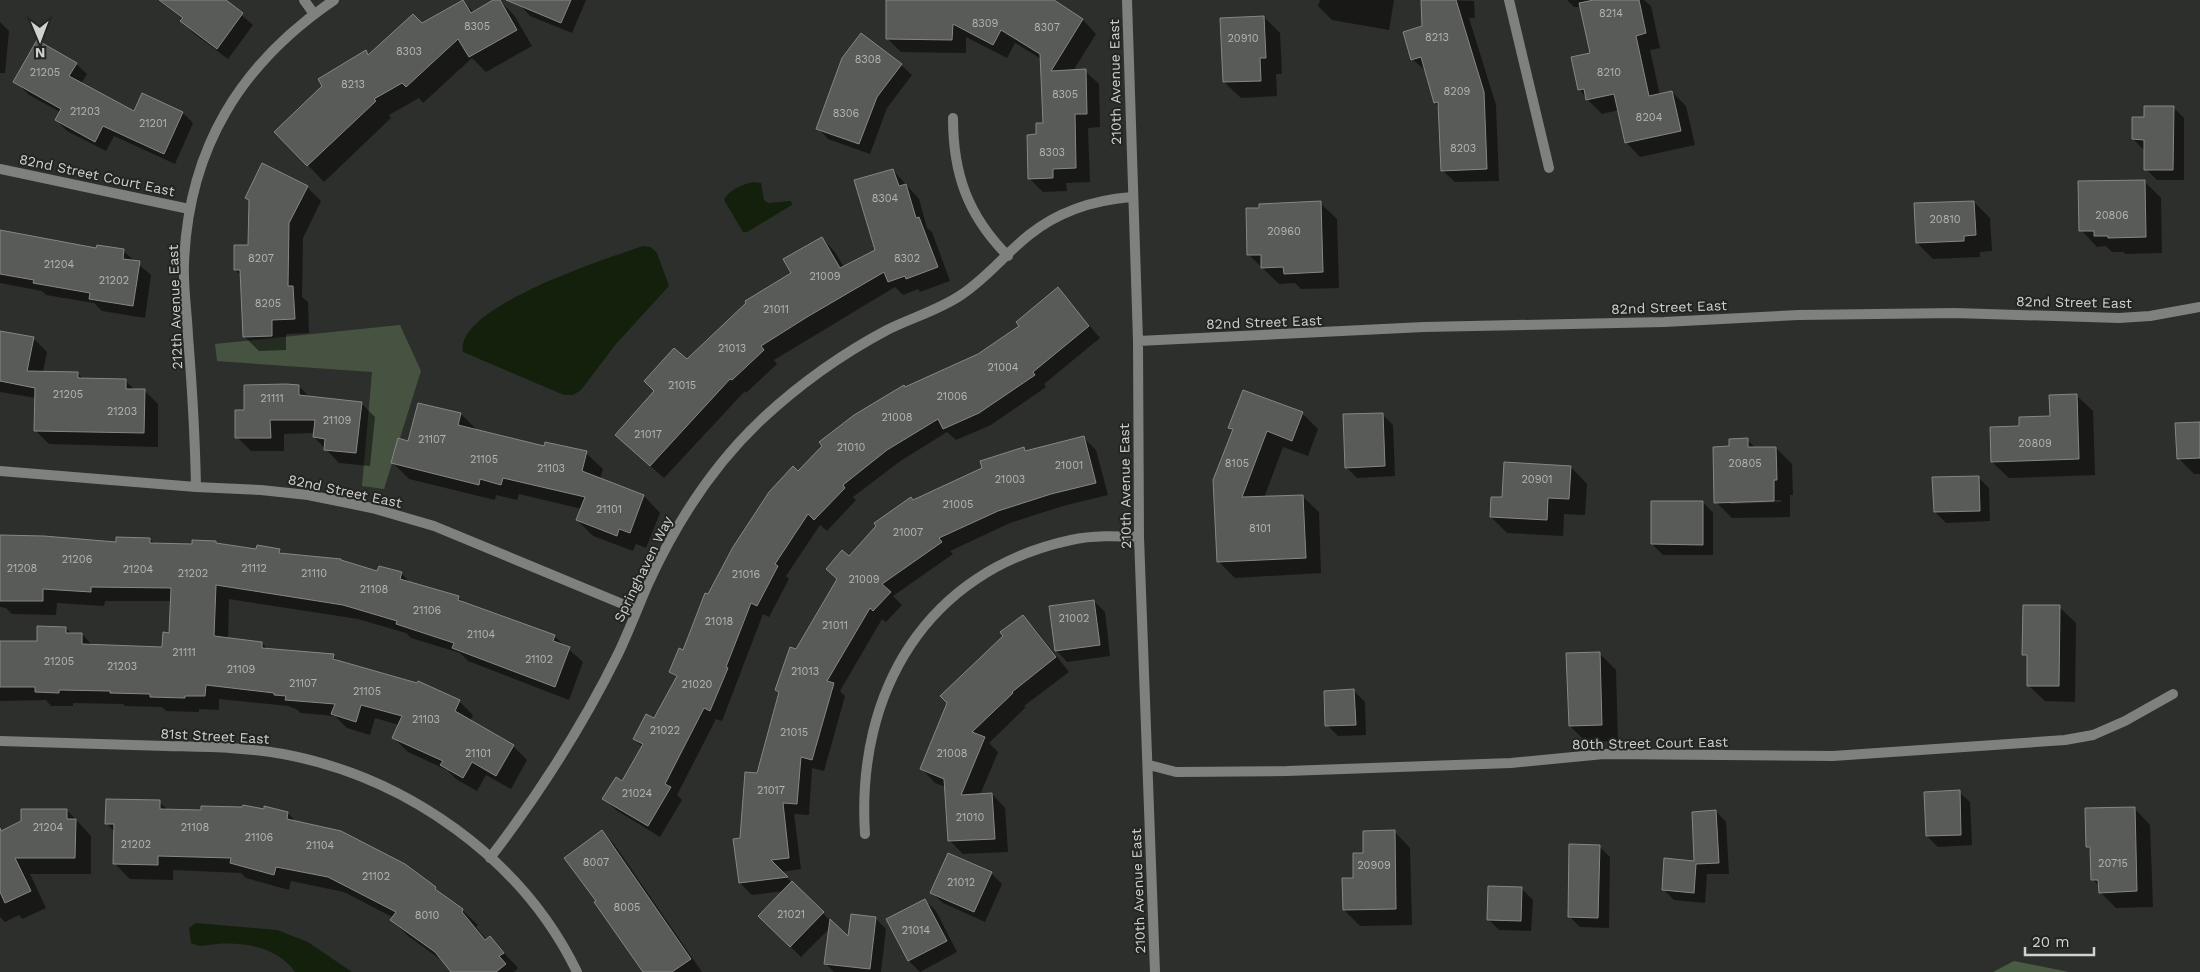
<svg xmlns="http://www.w3.org/2000/svg" width="2200" height="972" viewBox="0 0 2200 972" font-family="'Work Sans',sans-serif">
	<style>
		.green { fill: #475341 }
		.forest { fill: #4a5b43 }
		.water { fill: #13210c }
		.shadow { fill: #0007; fill-rule: evenodd }
		.building { fill: #595b58; stroke: #858784 }
		.lines { fill: none; stroke-linecap: round; stroke-linejoin: round }
		.lane { stroke: #7f817e; stroke-width: 10 }
		.street { stroke: #7f817e; stroke-width: 10 }
		.labels { text-anchor: middle; dominant-baseline: central; stroke-width: 4; stroke-linejoin: round; paint-order: stroke }
		.number-label { font-size: 11px; fill: #b3b4b2 }
		.street-label { font-size: 14px; fill: #d1d2d0; stroke: #232523 }
	</style>
	<rect width="100%" height="100%" fill="#2d2f2c"/>
	<path class="green" d="M400 325 421 371 384 489 362 486 372 372 217 361 215 344Z"/>
	<path class="forest" d="M2014 961 2069 972H1993Z"/>
	<path class="water" d="M754 182 761 183 764 200 768 203 791 201 792 205 747 232H743L724 200C728 190 743 184 754 182Z
		M643 246 651 247 657 253 669 286 616 344 581 390 573 395H564L463 352C454 307 608 258 643 246Z
		M196 923 277 930 308 942 352 972H295C278 947 244 942 217 944 207 945 200 948 191 943L189 928Z"/>
	<path class="shadow" d="M158 0H224L253 25 228 59 192 32 182 21 183 19Z
		M496 0H499L514 15 532 46 486 72 472 58 423 103 419 98 389 115 391 118 324 182 276 132 366 52 369 56 463 1 474 13Z
		M522 0H586L572 33 530 16 520 5Z
		M888 0H1054L1083 20 1096 34 1073 71H1085L1099 84 1100 127 1088 128 1090 182 1066 183 1067 191 1043 192 1029 178 1037 135 1044 124 1041 59 1015 43 1007 58 966 37V53L901 52 887 38Z
		M1320 0H1394L1389 30 1332 20 1318 6Z
		M1422 0 1474 1 1475 18H1469L1496 105 1499 181 1455 182 1442 170 1440 108 1435 103 1426 71 1412 59 1423 27Z
		M1567 0H1644L1651 6 1660 48 1650 50 1660 95 1672 92 1686 106 1695 145 1640 157 1626 142 1619 110 1602 114 1587 99 1579 89 1591 54 1581 7H1574Z
		M1264 17 1280 33 1282 74H1276L1277 96 1241 98 1224 82Z
		M0 22 9 31 5 73H0Z
		M76 64 87 74 81 84 134 113H183L193 123 175 164 114 136 106 151 67 131 56 120 60 112 29 95 18 84Z
		M901 65 912 75 887 108 870 154 828 139 818 128Z
		M2173 107 2184 118V180H2157L2146 169 2144 150 2133 139 2146 118Z
		M893 170 919 199 927 228 932 232 950 281 920 292 918 289 903 295 895 287 774 360 777 364 746 393 745 391 664 478 630 448 687 360 793 273 822 238 835 252 844 267 876 250Z
		M2144 181 2161 198 2162 253 2125 254 2124 252H2112L2106 246 2097 247 2081 230Z
		M307 187 321 201 303 238 302 297 308 302 309 333 286 334V350L259 351 244 336 242 276 235 270 249 246 250 201 247 198Z
		M1974 202 1990 218 1992 251 1980 252V257L1933 259 1917 243Z
		M1320 203 1337 219 1339 288 1301 289 1295 283 1279 284 1249 255Z
		M0 231 98 249 123 251 151 275 145 318 102 311 94 303 46 295 42 291 0 283Z
		M1058 289 1100 338 1044 384 1046 387 991 425 956 440 947 432 899 462 853 497 856 500 827 531 820 525 786 576 789 579 769 617 763 614 722 721 716 719 677 795 682 800 660 837 616 810 604 799 622 782 643 747 634 739 655 720 677 678 670 672 683 651 708 595 798 473 905 388 978 355 1021 326Z
		M0 332 33 338 47 352 43 372 78 373 84 380 126 381 135 390 145 391 158 404V447L49 444 35 430 36 398 0 392Z
		M299 386 309 397 361 403 375 417 370 466 339 463 314 437V433L284 434V451H251L237 437 246 411Z
		M2076 395 2093 411 2095 475 2009 478 1992 462 2020 427 2051 417Z
		M1302 413 1318 429 1308 456 1283 447 1264 498 1302 496 1319 512 1321 573 1235 578 1218 561 1233 431 1230 427Z
		M461 414 477 430 545 447 586 453 603 469 600 479 644 496 660 513 646 548 636 544 633 551 593 536 577 520 582 509 519 494 517 500 496 495 495 500 409 479 393 463 409 442Z
		M1382 414 1393 425 1395 476 1357 478 1346 467Z
		M2200 423V474H2194L2178 458Z
		M1084 438 1096 450 1108 495 1063 506 1010 523 950 551 953 554 893 596 902 605 886 622 882 619 840 691 845 696 824 771 812 768 809 815 794 814 801 869 781 872 849 939 875 918 886 929 881 972H834L826 964 830 928 801 957 760 916 784 891 752 895 740 883 741 839 780 694 776 690 796 651 849 558 913 502 1023 448 1027 452Z
		M1747 440 1756 448H1776L1792 464 1793 495H1790V517L1732 518 1716 502 1730 447ZM1781 500V502L1730 504V501Z
		M1571 467 1587 484 1585 515 1564 514 1563 536 1507 533 1491 517 1503 499Z
		M1978 477 1989 488 1990 521 1946 523 1935 512Z
		M1703 502 1713 513V555H1663L1652 544Z
		M0 537 117 544 150 539 155 544 194 546 216 542 219 544 257 550H279L284 555 378 573H401L411 584 458 597 465 604 554 636 583 662 569 700 468 661 460 653 411 638 406 633 358 619 229 599 228 639 262 643 268 650 333 655 340 663 459 701 473 715 470 721 513 746 527 760 511 789 486 775 477 791 456 779 447 770 408 752 394 738 399 725 375 718 370 735 347 728 335 716 301 713 296 709 288 706 219 699V710L199 709V712L166 711 162 707 125 706 123 704 73 703V706H51L46 700 0 701V643H38L66 628 72 634H82L93 646 163 648 171 634V601H105L104 606 57 603 56 615 12 614 6 608 0 607Z
		M1094 601 1105 612 1110 656 1067 662 1057 651Z
		M2059 607 2076 623 2075 702 2045 701 2028 685V659L2024 654Z
		M1023 616 1036 630 1069 672 1024 706 1026 707 989 743 998 752 980 795 992 794 1005 808 1008 852 963 854 950 841 946 787 935 783 922 769 1005 636Z
		M1599 653 1616 670 1618 741 1586 742 1570 726Z
		M1354 691 1365 702 1366 735 1338 736 1327 725Z
		M1959 792 1970 802 1972 845 1938 847 1927 836Z
		M159 802 168 810 288 813 297 823 405 865 462 910 478 925 476 927 487 940 490 938 518 968 514 972H453L445 963 407 935 392 920 394 918 344 892 291 881 289 890 246 878 241 873 173 870V880L130 879 115 864V832L106 823Z
		M2134 808 2150 825 2153 907 2116 908 2100 892V887L2092 879 2091 851 2087 846Z
		M67 810 91 836V874H30L46 908 22 919 19 915 5 922 0 917V833Z
		M1716 811 1726 822 1729 874H1707L1705 903 1674 900 1663 889 1696 862Z
		M1394 831 1410 848 1412 925 1360 926 1344 910 1355 879 1365 854Z
		M602 832 614 844 702 972H644Z
		M1599 846 1610 857 1609 928 1580 927 1569 916Z
		M991 873 1002 884 985 922 943 903 932 893Z
		M1522 889 1533 900 1531 931 1499 930 1488 919Z
		M925 900 936 911 957 952 920 972 909 961 888 920Z"/>
	<path class="building" d="M159 0H226L243 13 217 49 180 21 183 18Z
		M463 0 471 13 493 0H500L517 30 469 57 458 39 406 87 402 83 374 99 376 101 307 166 274 132 322 86 318 79 366 50 368 55 413 14 422 23Z
		M506 0H571L561 23Z
		M886 0H1054L1083 19 1051 71 1086 69 1087 114H1075L1076 168 1053 169V178L1028 179 1027 135 1036 134V123H1043L1040 54 1001 30 993 45 953 24 952 40 886 39Z
		M1421 0H1456L1484 92 1487 169 1441 171 1438 102 1434 103 1421 57 1411 60 1403 32 1422 26Z
		M1594 0H1639L1646 33 1636 36 1649 96 1672 91 1681 131 1625 143 1614 94 1586 100 1584 89 1578 90 1571 57 1590 53 1579 3Z
		M1264 16 1266 58H1260L1261 81 1223 82 1220 18Z
		M861 33 902 64 877 97 859 144 816 129 842 58Z
		M37 40 77 63 69 76 134 111 142 93 183 112 164 154 103 126 95 142 55 120 61 109 13 82Z
		M2144 106H2174L2173 170H2144V140L2132 139V117H2144Z
		M262 163 308 186 289 223 288 286H293L295 319 272 320V336L243 337 240 270H234V245H248L249 200 245 198Z
		M893 169 899 186 906 184 916 218 919 217 938 267 906 279 905 276 888 282 884 272 807 317 761 346 764 350 732 380 730 379 650 466 615 435 654 391 644 381 674 348 687 359 746 303 745 301 791 273 783 259 822 237 840 268 875 250 854 180Z
		M2145 180 2146 237 2108 238V236H2094V231H2079L2078 181Z
		M1321 201 1323 272 1284 274 1283 267 1261 268V255H1247L1246 208H1259V204Z
		M1974 201 1976 235 1964 236V241L1916 243 1914 203Z
		M0 230 96 248 97 245 124 249 123 259 140 261 133 306 89 299 90 293 33 283 34 280 0 274Z
		M1058 287 1089 326 1033 372 1035 375 979 413 943 429 938 419 887 450 843 485 845 488 814 520 808 514 775 564 778 566 757 606 751 603 726 667 728 668 710 711 704 708 665 784 671 787 648 826 602 799 616 777 622 781 643 744 633 739 646 714 654 718 677 676 669 672 679 648 683 650 705 593 708 594 733 547 769 492 793 466 798 471 822 446 819 442 854 415 904 385 905 387 978 354 1019 326 1016 322Z
		M0 331 34 337 27 371 78 372V378L126 379V389H145L144 433 34 431 35 388 0 381Z
		M286 384 299 385V395L362 402 356 453 324 450 325 439 313 437 315 420H270L271 438H235V410H244V385Z
		M1243 390 1303 412 1292 441 1267 431 1242 497 1303 495 1306 558 1217 562 1213 480 1233 429 1228 428Z
		M2077 394 2079 459 1991 462 1990 427 2019 426V417L2050 416 2049 395Z
		M418 403 461 413 458 425 544 446 545 442 587 451 582 471 644 495 630 533 619 529 617 536 576 520 585 497 503 478 501 485 480 479 479 485 391 463 398 438 408 441Z
		M1383 413 1385 466 1345 468 1343 414Z
		M2200 422V458L2177 459 2175 423Z
		M1084 436 1096 483 1051 494 998 511 939 538 942 542 882 584 891 592 873 611 870 608 827 681 834 683 812 760 801 757 797 804 783 803 789 858 771 860 788 877 739 883 733 839 740 838 745 772 757 773 779 692 775 690 790 647 796 649 837 579 826 569 842 550 849 556 876 526 874 523 911 497 913 500 982 468 980 461 1024 447 1025 451Z
		M1748 438V447H1776L1777 480H1774V501L1714 503 1713 447 1729 446V439Z
		M1504 462 1571 466 1569 499 1548 498 1547 520 1490 517 1491 497H1502Z
		M1979 476 1980 511 1934 512 1932 477Z
		M1651 501H1703V545L1651 544Z
		M0 535 44 536 116 542V537L150 538V543L192 544V540L216 541V543L256 549 257 545 280 549 279 553 341 559V560L377 571 379 566 402 572 400 579 459 596 458 600 555 635 553 641 570 647 555 687 452 648 454 643 396 624 397 621 343 605 216 585 214 636 262 642V648L334 654 333 659 417 683 418 681 460 700 455 711 514 745 496 776 472 762 463 778 440 765 443 761 392 738 402 716 361 705 356 722 331 714 335 704 285 700 286 696 274 695V693L206 685 205 696H185V698L150 697V694L110 693V691L59 690V693L35 692V687H0V641H37V626L66 627V633H82V644L162 647 163 632 169 633 171 588 91 587V592L43 589V601H0Z
		M1094 600 1100 645 1055 651 1049 606Z
		M2023 605H2060L2059 686H2027V655H2022Z
		M1023 615 1056 657 1012 692 1013 693 972 732 985 737 961 795 992 793 995 839 948 841 944 779 920 769 947 703 940 696 1003 636 1000 632Z
		M1600 652 1602 725 1569 726 1566 653Z
		M1354 689 1356 725 1325 726 1324 691Z
		M1960 790 1961 835 1926 836 1924 792Z
		M106 799 160 800V809L201 810V806L242 807 243 805 264 809V806L288 812 287 819 341 831 405 864 436 887 435 889 463 909 462 912 485 940 490 936 504 953 499 956 506 964 496 972H451L435 952 390 920 396 912 328 877 276 867 274 875 230 863 231 858 158 856V865L113 864 114 824H105Z
		M2135 807 2137 891 2099 893 2098 880H2091L2090 847H2086L2085 808Z
		M21 809H67V819H76L75 858H15L31 891 5 903 0 892V828L1 831 21 821Z
		M1716 810 1719 863 1696 864 1694 893 1662 890 1664 858 1694 861 1692 812Z
		M602 830 691 959 672 972H643L594 902 596 901 564 858Z
		M1395 830 1396 909 1343 910 1342 878H1353V853H1363V831Z
		M1569 844 1600 845 1598 918 1568 917Z
		M948 853 992 872 974 912 930 893Z
		M792 881 824 912 790 947 758 916Z
		M1488 886 1522 887 1521 921 1487 920Z
		M925 899 947 941 908 961 886 919Z
		M851 914 876 917 870 969 824 964 830 919 848 936Z"/>
	<g class="lines">
		<path class="lane" d="M2093 735 2125 721 2173 694"/>
		<path class="street" d="M304 0 314 14
			M1127 0 1138 341 1139 537 1155 972
			M1509 0 1549 168
			M953 118C953 174 968 216 1008 256
			M0 169 189 209
			M1138 341 1424 327 1664 322 1798 315 1955 313 2119 318 2150 316 2200 307
			M0 471 196 487 261 490 308 495 372 508 434 526 637 610
			M196 487C195 436 192 386 188 336 187 312 183 288 184 264 188 149 240 64 334 0
			M0 741C55 743 111 744 166 746 205 747 245 747 283 754 406 777 522 858 577 972
			M1149 765 1176 772 1287 771 1511 763 1604 754 1833 756 2065 740 2093 735
			M865 834C856 692 926 571 1071 540 1093 535 1117 536 1139 537
			M490 858C539 794 582 727 618 654 629 631 638 607 648 584 675 525 712 467 759 422 797 386 840 355 887 330 911 318 939 310 961 295 988 277 1005 254 1029 235 1059 211 1095 200 1131 197"/>
	</g>
	<g class="labels">
		<g class="number-label">
			<text x="1611" y="13">8214</text>
			<text x="985" y="23">8309</text>
			<text x="477" y="26">8305</text>
			<text x="1047" y="27">8307</text>
			<text x="1437" y="37">8213</text>
			<text x="1243" y="38">20910</text>
			<text x="409" y="51">8303</text>
			<text x="868" y="59">8308</text>
			<text x="45" y="72">21205</text>
			<text x="1609" y="72">8210</text>
			<text x="353" y="84">8213</text>
			<text x="1457" y="91">8209</text>
			<text x="1065" y="94">8305</text>
			<text x="85" y="111">21203</text>
			<text x="846" y="113">8306</text>
			<text x="1649" y="117">8204</text>
			<text x="153" y="123">21201</text>
			<text x="1463" y="148">8203</text>
			<text x="1052" y="152">8303</text>
			<text x="885" y="198">8304</text>
			<text x="2112" y="215">20806</text>
			<text x="1945" y="219">20810</text>
			<text x="1284" y="231">20960</text>
			<text x="261" y="258">8207</text>
			<text x="907" y="258">8302</text>
			<text x="59" y="264">21204</text>
			<text x="825" y="276">21009</text>
			<text x="114" y="280">21202</text>
			<text x="268" y="303">8205</text>
			<text x="776" y="309">21011</text>
			<text x="732" y="348">21013</text>
			<text x="1003" y="367">21004</text>
			<text x="682" y="385">21015</text>
			<text x="68" y="394">21205</text>
			<text x="952" y="396">21006</text>
			<text x="272" y="398">21111</text>
			<text x="122" y="411">21203</text>
			<text x="897" y="417">21008</text>
			<text x="337" y="420">21109</text>
			<text x="648" y="434">21017</text>
			<text x="432" y="439">21107</text>
			<text x="2035" y="443">20809</text>
			<text x="851" y="447">21010</text>
			<text x="484" y="459">21105</text>
			<text x="1237" y="463">8105</text>
			<text x="1745" y="463">20805</text>
			<text x="1069" y="465">21001</text>
			<text x="551" y="468">21103</text>
			<text x="1010" y="479">21003</text>
			<text x="1537" y="479">20901</text>
			<text x="958" y="504">21005</text>
			<text x="609" y="509">21101</text>
			<text x="1260" y="528">8101</text>
			<text x="908" y="532">21007</text>
			<text x="77" y="559">21206</text>
			<text x="22" y="568">21208</text>
			<text x="254" y="568">21112</text>
			<text x="138" y="569">21204</text>
			<text x="193" y="573">21202</text>
			<text x="314" y="573">21110</text>
			<text x="746" y="574">21016</text>
			<text x="864" y="579">21009</text>
			<text x="374" y="589">21108</text>
			<text x="427" y="610">21106</text>
			<text x="1074" y="618">21002</text>
			<text x="719" y="621">21018</text>
			<text x="835" y="625">21011</text>
			<text x="481" y="634">21104</text>
			<text x="184" y="652">21111</text>
			<text x="539" y="659">21102</text>
			<text x="59" y="661">21205</text>
			<text x="122" y="666">21203</text>
			<text x="241" y="669">21109</text>
			<text x="805" y="671">21013</text>
			<text x="303" y="683">21107</text>
			<text x="697" y="684">21020</text>
			<text x="367" y="691">21105</text>
			<text x="426" y="719">21103</text>
			<text x="665" y="730">21022</text>
			<text x="794" y="732">21015</text>
			<text x="478" y="753">21101</text>
			<text x="952" y="753">21008</text>
			<text x="771" y="790">21017</text>
			<text x="637" y="793">21024</text>
			<text x="970" y="817">21010</text>
			<text x="48" y="827">21204</text>
			<text x="195" y="827">21108</text>
			<text x="259" y="837">21106</text>
			<text x="136" y="844">21202</text>
			<text x="320" y="845">21104</text>
			<text x="596" y="862">8007</text>
			<text x="2113" y="863">20715</text>
			<text x="1374" y="865">20909</text>
			<text x="376" y="876">21102</text>
			<text x="961" y="882">21012</text>
			<text x="627" y="907">8005</text>
			<text x="791" y="914">21021</text>
			<text x="427" y="915">8010</text>
			<text x="916" y="930">21014</text>
		</g>
		<g class="street-label">
			<text transform="translate(1115 82) rotate(-91)">210th Avenue East</text>
			<text transform="translate(97 175) rotate(12)">82nd Street Court East</text>
			<text transform="translate(2074 302) rotate(1)">82nd Street East</text>
			<text transform="translate(175 307) rotate(-92)">212th Avenue East</text>
			<text transform="translate(1669 307) rotate(-2)">82nd Street East</text>
			<text transform="translate(1264 322) rotate(-2)">82nd Street East</text>
			<text transform="translate(1125 486) rotate(-91)">210th Avenue East</text>
			<text transform="translate(345 491) rotate(12)">82nd Street East</text>
			<text transform="translate(643 569) rotate(-64)">Springhaven Way</text>
			<text transform="translate(215 736) rotate(3)">81st Street East</text>
			<text transform="translate(1650 743) rotate(-1)">80th Street Court East</text>
			<text transform="translate(1138 891) rotate(-92)">210th Avenue East</text>
		</g>
	</g>
	<g transform="translate(40 40) rotate(179)" stroke="#232523" stroke-width="4" paint-order="stroke">
	<path d="M0-4L9 19L0 12L-9 19Z" fill="#d1d2d0"/>
	<text y="-8" font-size="14" font-weight="bold" text-anchor="middle" fill="#d1d2d0">N</text>
	</g>
	<path d="M2025 947v8h69v-8" fill="none" stroke="#d1d2d0" stroke-width="2.5"/>
	<text x="2032" y="947" font-size="15" fill="#d1d2d0" stroke="#232523" stroke-width="4" paint-order="stroke">20 m</text>
</svg>
